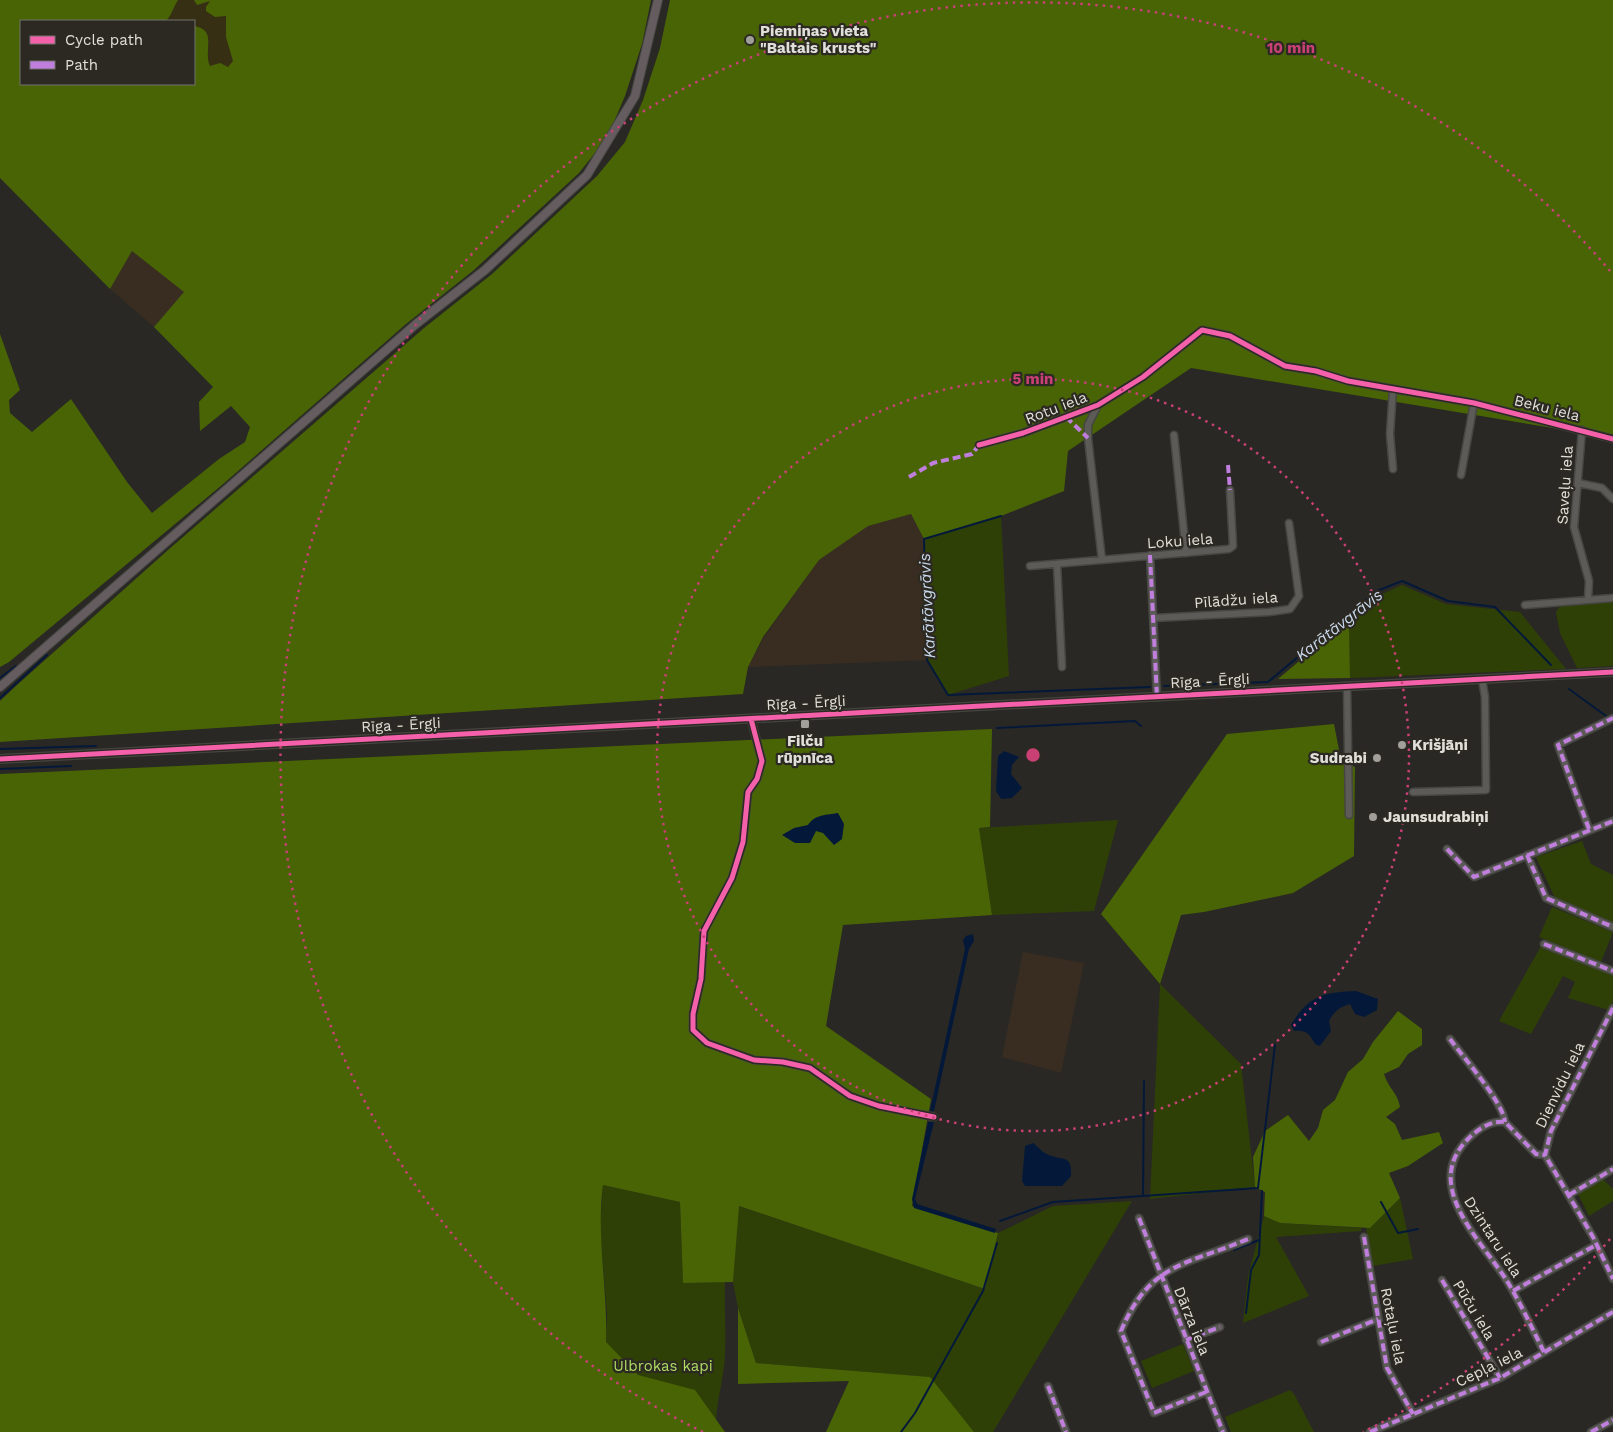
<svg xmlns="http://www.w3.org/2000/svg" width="1613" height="1432" viewBox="0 0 1613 1432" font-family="'Work Sans',sans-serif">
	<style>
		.industrial { fill: #392d21 }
		.green { fill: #2f4007 }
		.forest { fill: #496405; fill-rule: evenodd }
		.sand { fill: #362f13 }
		.water { fill: #041939 }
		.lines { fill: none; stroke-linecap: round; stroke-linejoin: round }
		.stream { stroke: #041939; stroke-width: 2 }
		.minor-casing { stroke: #464643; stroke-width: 9 }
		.major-casing { stroke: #464643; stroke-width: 10 }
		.minor { stroke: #5c5b58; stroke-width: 6 }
		.major { stroke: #645c5e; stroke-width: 8 }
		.quiet { stroke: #c07fdc; stroke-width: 4; stroke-dasharray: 8 4; stroke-linecap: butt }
		.cycleway-casing { stroke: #2b2922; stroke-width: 8 }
		.cycleway { stroke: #f560ab; stroke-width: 5 }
		.ring { fill: none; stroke: #c84074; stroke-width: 2.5; stroke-dasharray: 2.5 5 }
		.poi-dot { fill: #a09f9a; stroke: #2b2922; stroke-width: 2 }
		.labels { text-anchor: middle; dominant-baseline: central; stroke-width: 4.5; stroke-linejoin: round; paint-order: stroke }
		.poi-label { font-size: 15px; font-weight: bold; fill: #e0dfda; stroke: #2b2922; text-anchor: start }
		.street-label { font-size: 15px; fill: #e0dfda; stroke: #2b2922 }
		.park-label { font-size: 15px; fill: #aedb62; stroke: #2b2922 }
		.water-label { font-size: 16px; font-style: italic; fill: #cad9ec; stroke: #2b2922 }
		.centre { fill: #c84074; stroke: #2b2922; stroke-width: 2.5 }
		.ring-label { font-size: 15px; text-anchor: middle; font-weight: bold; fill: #c84074; stroke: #2b2922; stroke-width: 4.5; stroke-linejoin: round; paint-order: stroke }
	</style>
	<rect width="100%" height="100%" fill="#292824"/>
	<path class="industrial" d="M132 251 185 292 154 327 110 289Z
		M911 514 924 539 927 660 748 667 764 637 819 560 867 526Z
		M1023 952 1084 963 1061 1073 1002 1057Z"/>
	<path class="green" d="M1001 516 1009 676 948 695 927 660 924 539Z
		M1402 585 1446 604 1520 612 1566 669 1350 678 1349 619 1380 595Z
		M1613 602V666L1577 668 1560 633 1556 612 1561 605Z
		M1118 820 1094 911 992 915 979 828Z
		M1582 841 1591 864 1613 875V923L1555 898 1536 857Z
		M1552 907 1613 932 1601 962 1539 937Z
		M1541 946 1613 975V1002L1609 1010 1568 998 1575 982 1563 976 1531 1034 1499 1021Z
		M1160 984 1241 1064 1255 1187 1150 1199Z
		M1603 1179 1613 1189V1201L1589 1216 1578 1194Z
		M603 1185 680 1202 683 1283 725 1282C724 1310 727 1340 724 1367 721 1389 715 1410 716 1432H588L606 1342 607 1314 600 1228Z
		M1400 1198 1413 1259 1373 1266 1366 1228H1370Z
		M1132 1201 993 1432H974L929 1377 756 1363 738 1308 733 1282 738 1206 985 1289 998 1233 1053 1206Z
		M1264 1216 1280 1223 1361 1228V1231L1276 1237 1309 1296 1243 1323 1248 1276Z
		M1183 1344 1194 1371 1152 1388 1141 1361Z
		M1290 1390 1294 1394 1314 1432H1231L1225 1417Z"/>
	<path class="forest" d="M0 0H651L642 44 625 96 607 138 579 173 474 270 406 324 222 485 9 662 0 667V334L20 390 9 400 10 413 32 432 71 399 127 482 152 513 219 459 245 442 250 427 231 406 200 431 199 402 213 387 154 327 184 292 132 251 110 289 0 178ZM21 21H194V84H21Z
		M670 0H1613V441L1571 431 1191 368 1068 451 1064 491 1001 516 924 539 911 514 868 526 819 560 763 637 748 667 743 694 0 742V701L17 685 168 550 424 328 492 274 597 176 625 142 643 100 660 48Z
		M1349 619 1350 678 1278 679Z
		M1334 724 1341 760 1355 767 1354 856 1293 893 1204 912 1181 915 1160 984 1101 914 1227 734Z
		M992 729 990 827 979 828 992 915 843 925 826 1026 931 1099 912 1206 998 1233 985 1289 739 1206 733 1282 683 1283 680 1202 603 1185C596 1237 608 1290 606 1342L638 1375 695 1390 725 1432H0V774Z
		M1398 1011 1422 1029V1045L1408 1054 1399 1067 1384 1074C1388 1088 1398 1093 1400 1107L1386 1117 1395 1124 1402 1140 1439 1132 1443 1143 1408 1166 1389 1173 1400 1198 1370 1228 1280 1223 1264 1216 1265 1192 1255 1187 1253 1157 1265 1131 1288 1115 1309 1141 1318 1128 1323 1110 1335 1100 1348 1072 1363 1059 1373 1042Z
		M738 1308 756 1363 930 1377 974 1432H826L849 1381 738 1384Z"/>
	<path class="sand" d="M178 0H194L197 5 210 1 206 7V11L215 17 226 16V37L233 61 228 67 220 63 210 66C203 50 218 30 194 26V21H166C172 14 173 8 178 0Z"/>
	<path class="water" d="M1004 751 1019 757 1012 765 1011 774 1022 788 1012 798 1001 799 996 791 998 756Z
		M838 813 844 824 842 839 834 845 823 833 816 831 810 843H795L782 835 794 828 808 825C815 814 827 815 838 813Z
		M973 934 974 941 969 949 934 1111H930L965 949 963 940 966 936Z
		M1356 991 1378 999 1377 1010 1364 1017 1355 1014 1350 1004C1340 1007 1334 1011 1329 1021L1331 1031 1320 1046 1315 1044C1309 1033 1306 1030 1294 1031L1291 1025C1308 996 1324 992 1356 991Z
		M928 1122H934L915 1199 917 1204 996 1229 995 1233 914 1208 912 1199Z
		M1033 1143C1038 1147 1043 1153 1049 1155 1065 1161 1072 1155 1071 1176L1062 1186H1025L1022 1181 1025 1146Z"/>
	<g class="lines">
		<path class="stream" d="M1001 516 924 539 927 660 948 695 1150 687
			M0 678 16 666
			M1164 686 1268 682 1377 591 1402 581 1448 601 1495 607 1551 665
			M1569 689 1606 716
			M0 698 47 655
			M997 728 1135 721 1141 726
			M0 749 96 746
			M0 769 71 766
			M1143 1196 1258 1188 1275 1045
			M1381 1202 1398 1233 1418 1229
			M1000 1221 1053 1202 1143 1196 1144 1081
			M1234 1250 1259 1240
			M1246 1313 1251 1270 1259 1255 1262 1191
			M901 1432 915 1413 983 1291 997 1243"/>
		<g class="minor-casing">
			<path id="minor" d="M1097 407 1088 425V438L1102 560
				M1582 430 1574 527 1589 581 1588 599
				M1174 435 1186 553
				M979 445 1023 433 1098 405 1143 377 1202 330 1230 336 1285 366 1316 371 1348 381 1474 403 1613 439
				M1393 469 1390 434 1393 389
				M1461 475 1474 403
				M1578 483 1602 488 1613 499
				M1150 555 1157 697
				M1057 564 1062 667
				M1030 566 1229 549 1233 546 1230 490
				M1525 605 1613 598
				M1154 618 1269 612 1290 609 1299 596 1289 523
				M1347 686 1349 815
				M751 719 762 761 757 779 748 792 743 842 732 878 704 931 701 979 693 1014V1030L707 1043 754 1060 783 1062 810 1068 850 1096 879 1106 934 1117
				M1413 792 1486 790 1485 697 1482 679
				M1589 829 1558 745 1613 718
				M1447 849 1474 877 1613 821
				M1527 855 1546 898 1613 927
				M1544 944 1613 971
				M1613 1008 1551 1131 1545 1155 1593 1237 1613 1279
				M1450 1039C1463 1057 1503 1102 1505 1122
				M1569 1195 1613 1169
				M1139 1218 1223 1432
				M1364 1237 1387 1368 1413 1414
				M1442 1280 1500 1378
				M1513 1291 1596 1245
				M1186 1340 1220 1327
				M1321 1342 1378 1319
				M1544 1352C1532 1328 1521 1304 1507 1281 1482 1241 1421 1186 1468 1139 1477 1130 1491 1120 1505 1122L1536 1154 1545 1155
				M1048 1386 1066 1432
				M1206 1392 1154 1413 1121 1331C1150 1262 1187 1265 1248 1239
				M1370 1432 1500 1378 1613 1312
				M1591 1432 1613 1420"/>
		</g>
		<g class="major-casing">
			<path id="major" d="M0 687 416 324 485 270 587 175 635 96 658 0
				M0 759 1613 672"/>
		</g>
		<use href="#minor" class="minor"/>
		<use href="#major" class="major"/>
		<path class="quiet" d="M1066 417 1088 438
			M1228 465 1230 490
			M909 477 933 463 972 454 979 445
			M1150 555 1157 697
			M1589 829 1558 745 1613 718
			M1447 849 1474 877 1613 821
			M1527 855 1546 898 1613 927
			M1544 944 1613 971
			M1613 1008 1551 1131 1545 1155 1593 1237 1613 1279
			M1450 1039C1463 1057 1503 1102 1505 1122
			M1569 1195 1613 1169
			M1139 1218 1223 1432
			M1364 1237 1387 1368 1413 1414
			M1442 1280 1500 1378
			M1513 1291 1596 1245
			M1186 1340 1220 1327
			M1321 1342 1378 1319
			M1544 1352C1532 1328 1521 1304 1507 1281 1482 1241 1421 1186 1468 1139 1477 1130 1491 1120 1505 1122L1536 1154 1545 1155
			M1048 1386 1066 1432
			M1206 1392 1154 1413 1121 1331C1150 1262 1187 1265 1248 1239
			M1370 1432 1500 1378 1613 1312
			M1591 1432 1613 1420"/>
		<g class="cycleway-casing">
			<path id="cycleway" d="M979 445 1023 433 1098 405 1143 377 1202 330 1230 336 1285 366 1316 371 1348 381 1474 403 1613 439
				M751 719 762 761 757 779 748 792 743 842 732 878 704 931 701 979 693 1014V1030L707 1043 754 1060 783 1062 810 1068 850 1096 879 1106 934 1117
				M0 759 1613 672"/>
		</g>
		<use href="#cycleway" class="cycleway"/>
	</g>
	<g class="ring">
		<circle cx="1033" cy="755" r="376"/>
		<path d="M1610 1239A753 753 0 0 1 1363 1432M703 1432A753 753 0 1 1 1610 271"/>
	</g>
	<g class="poi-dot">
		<circle cx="750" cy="40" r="5"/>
		<rect x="800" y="719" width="10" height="10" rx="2.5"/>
		<circle cx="1402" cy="745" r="5"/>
		<circle cx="1377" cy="758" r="5"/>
		<circle cx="1373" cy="817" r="5"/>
	</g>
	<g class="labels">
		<g class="poi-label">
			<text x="760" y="31">Piemiņas vieta<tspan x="760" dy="17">"Baltais krusts"</tspan></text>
			<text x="805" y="741" text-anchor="middle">Filču<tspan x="805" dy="17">rūpnīca</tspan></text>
			<text x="1412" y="745">Krišjāņi</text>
			<text x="1367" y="758" text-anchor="end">Sudrabi</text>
			<text x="1383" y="817">Jaunsudrabiņi</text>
		</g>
		<g class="street-label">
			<text transform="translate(1056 408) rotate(-21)">Rotu iela</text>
			<text transform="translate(1547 408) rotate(14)">Beku iela</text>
			<text transform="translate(1565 485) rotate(-86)">Saveļu iela</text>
			<text transform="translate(1180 541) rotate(-4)">Loku iela</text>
			<text transform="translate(1236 600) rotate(-4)">Pīlādžu iela</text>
			<text transform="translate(1210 681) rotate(-3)">Rīga - Ērgļi</text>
			<text transform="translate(806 703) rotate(-3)">Rīga - Ērgļi</text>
			<text transform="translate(401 725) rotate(-3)">Rīga - Ērgļi</text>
			<text transform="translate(1560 1085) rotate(-64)">Dienvidu iela</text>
			<text transform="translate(1493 1237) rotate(57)">Dzintaru iela</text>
			<text transform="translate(1474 1310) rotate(59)">Pūču iela</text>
			<text transform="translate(1192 1321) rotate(68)">Dārza iela</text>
			<text transform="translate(1393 1326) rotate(79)">Rotaļu iela</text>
			<text transform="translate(1489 1367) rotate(-26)">Cepļa iela</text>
		</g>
		<g class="park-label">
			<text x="663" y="1366">Ulbrokas kapi</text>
		</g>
		<g class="water-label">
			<text transform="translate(927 606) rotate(-93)">Karātāvgrāvis</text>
			<text transform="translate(1339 625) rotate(-38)">Karātāvgrāvis</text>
		</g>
	</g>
	<circle cx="1033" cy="755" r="8" class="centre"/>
	<g class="ring-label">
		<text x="1291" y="53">10 min</text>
		<text x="1033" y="384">5 min</text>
	</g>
	<rect x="20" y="20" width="175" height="65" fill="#2b2922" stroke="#73726c"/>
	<rect x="30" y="36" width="25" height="8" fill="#f560ab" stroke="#73726c"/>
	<text x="65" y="45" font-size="15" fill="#e0dfda">Cycle path</text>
	<rect x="30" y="61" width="25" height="8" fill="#c07fdc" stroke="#73726c"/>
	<text x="65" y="70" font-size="15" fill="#e0dfda">Path</text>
</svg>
